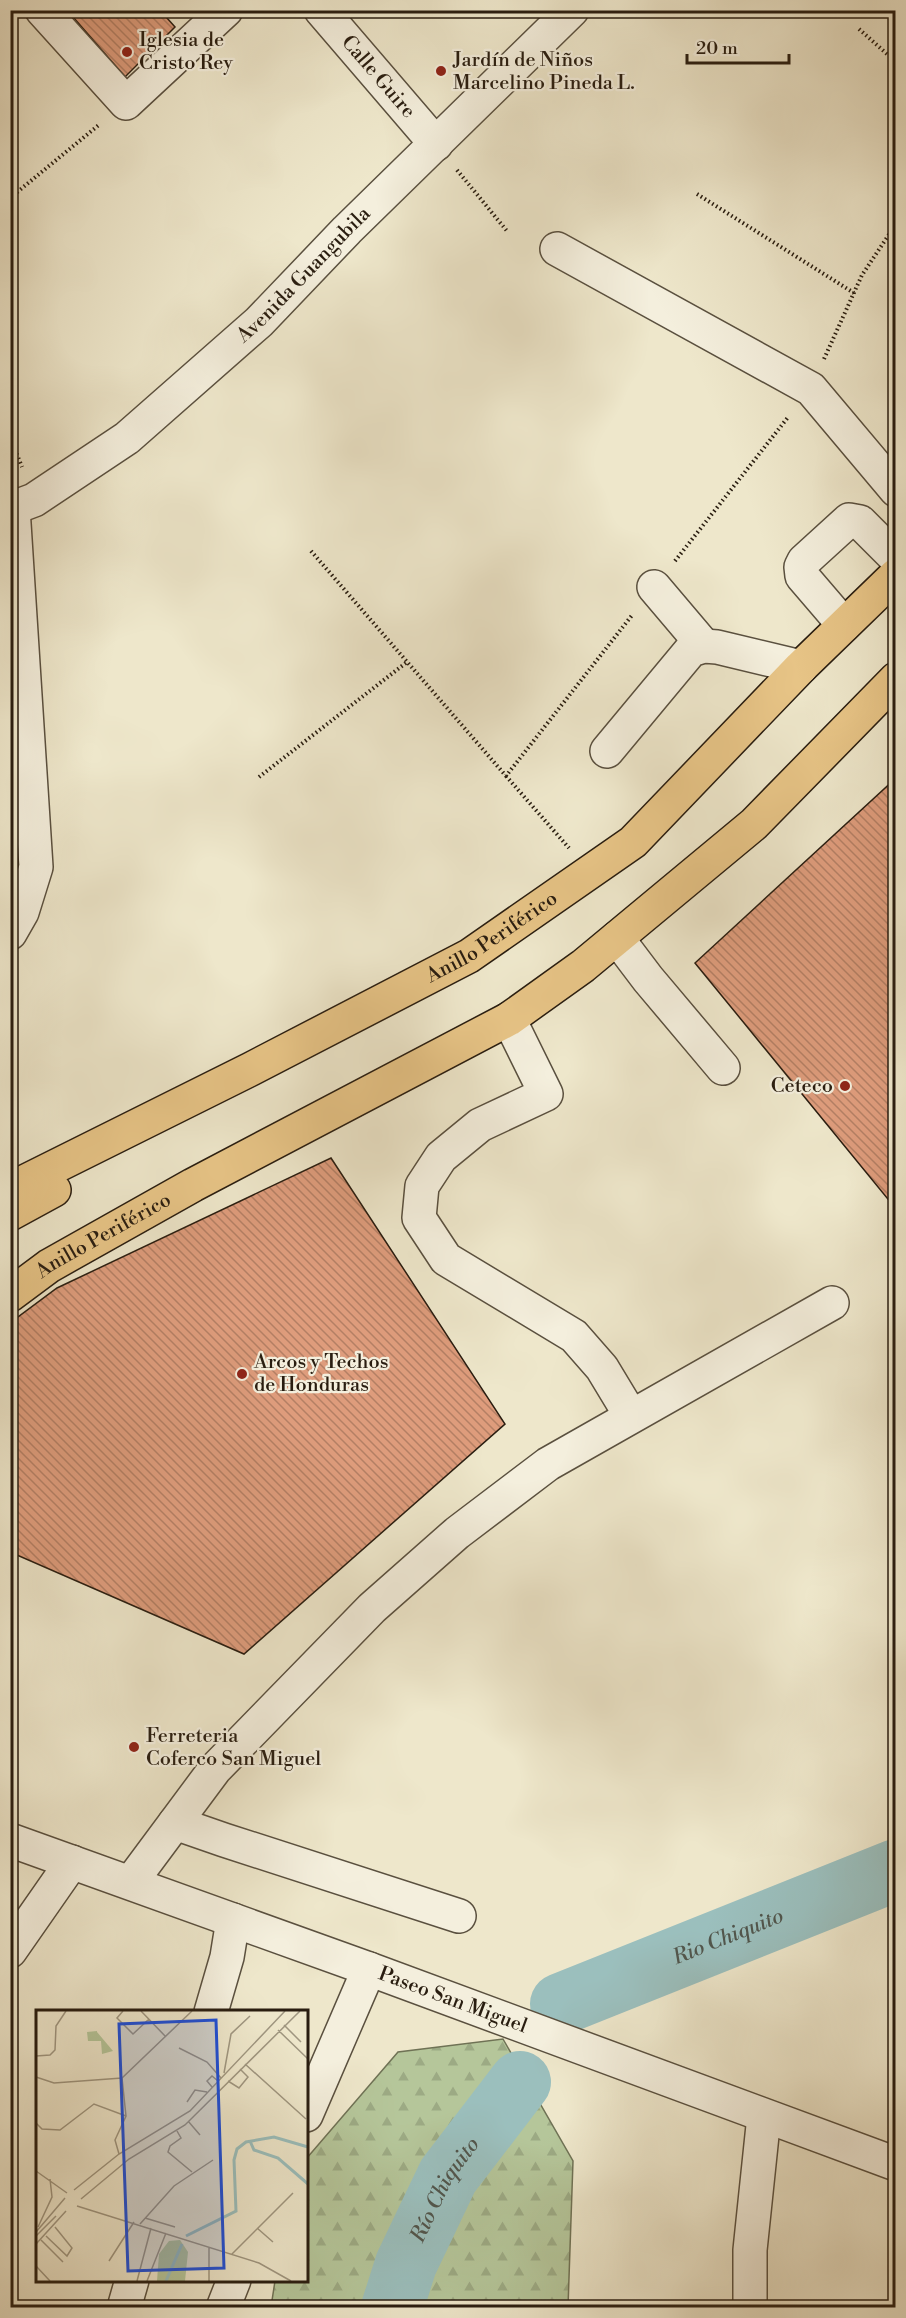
<svg xmlns="http://www.w3.org/2000/svg" width="906" height="2318" viewBox="0 0 906 2318" font-family="'Libre Bodoni',serif">
	<style>
		.forest { fill: url(#forest-firs); stroke: #6f7255; stroke-width: 1.5 }
		.lines { fill: none; stroke-linecap: round; stroke-linejoin: round }
		.river { stroke: #9bbfbd; stroke-width: 62 }
		.building { fill: url(#building-back-hatch); stroke: #291d10; stroke-width: 1.5 }
		.minor-casing { stroke: #5a503f; stroke-width: 36 }
		.highway-casing { stroke: #291d10; stroke-width: 36 }
		.path { stroke: #291d10; stroke-width: 4; stroke-dasharray: 1.5 3; stroke-linecap: butt }
		.minor { stroke: #f4efdd; stroke-width: 33 }
		.highway { stroke: #e7c486; stroke-width: 33 }
		.poi-dot { fill: #8f2418; stroke: #f4efdd; stroke-width: 2 }
		.labels { text-anchor: middle; dominant-baseline: central; stroke-width: 4.5; stroke-linejoin: round; paint-order: stroke }
		.poi-label { font-size: 20px; fill: #291d10; stroke: #f4efdd; text-anchor: start }
		.street-label { font-size: 20px; fill: #291d10; stroke: #f4efdd }
		.water-label { font-size: 21px; font-style: italic; fill: #51564d; stroke: #f4efdd }
		.inset-river { fill: none; stroke: #9bbfbd; stroke-width: 3 }
		.inset-road { fill: none; stroke: #9f9680; stroke-width: 1.5 }
		.view { fill: #1d4ed8; fill-opacity: 0.15; stroke: #1d4ed8; stroke-width: 3 }
		.inset-edge { fill: none; stroke: #291d10; stroke-width: 3 }
	</style>
	<defs>
		<pattern id="forest-firs" width="22" height="20" patternUnits="userSpaceOnUse" patternTransform="scale(1.5)"><rect width="22" height="20" fill="#b5c69a"/><path d="M5 1l3.5 6h-7zM16 11l3.5 6h-7z" fill="#9caa84"/></pattern>
		<pattern id="building-back-hatch" width="6" height="6" patternUnits="userSpaceOnUse" patternTransform="scale(1.5)"><rect width="6" height="6" fill="#de9c7c"/><path d="M-1 5l2 2M0 0l6 6M5-1l2 2" fill="none" stroke="#b47f64"/></pattern>
	</defs>
	<rect width="100%" height="100%" fill="#eee7cb"/>
	<filter id="stains"><feTurbulence type="fractalNoise" baseFrequency=".00333" numOctaves="4"/><feColorMatrix values="0 0 0 0 .2 0 0 0 0 .09 0 0 0 0 .02 0 0 0 .5 -.17"/></filter>
	<radialGradient id="worn" r=".72"><stop offset=".6" stop-color="#630" stop-opacity="0"/><stop offset="1" stop-color="#630" stop-opacity=".3"/></radialGradient>
	<path class="forest" d="M503 2039 573 2161 568 2307H271L275 2281 306 2280V2159L398 2052Z"/>
	<g class="lines">
		<g class="river">
			<path id="s1" d="M561 2004 896 1870"/>
			<path id="s2" d="M392 2308 406 2264 448 2176 520 2082"/>
		</g>
	</g>
	<path class="building" d="M67 10H175L167 18 175 27 125 77Z
		M896 778V1209L695 963Z
		M331 1158 505 1424 244 1654 10 1552V1323L57 1288Z"/>
	<g class="lines">
		<g class="minor-casing">
			<g id="minor">
				<path d="M42 10 126 103 226 10"/>
				<path id="s3" d="M321 10 436 144"/>
				<path d="M557 249 811 389 896 490"/>
				<path id="s4" d="M10 509 34 500 127 438 259 322 347 230 572 10"/>
				<path d="M654 587 704 646"/>
				<path d="M844 625 802 576 801 567 804 561 849 520 860 522 896 558"/>
				<path d="M607 751 691 650 704 646 717 647 801 667"/>
				<path d="M10 933 22 912 36 867 13 508"/>
				<path d="M617 938 648 979 723 1068"/>
				<path d="M509 1019 546 1094 480 1125 441 1157 422 1186 419 1218 446 1259 574 1336 602 1368 631 1416"/>
				<path d="M175 1823 224 1840 459 1916"/>
				<path id="s5" d="M10 1840 369 1969 896 2164"/>
				<path d="M131 1882 215 1769 372 1608 457 1533 548 1464 832 1303"/>
				<path d="M10 1951 72 1862"/>
				<path d="M211 2012 227 1957 233 1920"/>
				<path d="M306 2115 369 1969"/>
				<path d="M124 2308 132 2280"/>
				<path d="M223 2308 234 2280"/>
				<path d="M750 2308V2250L764 2116"/>
			</g>
		</g>
		<g class="highway-casing">
			<g id="highway">
				<path id="s6" d="M10 1189 251 1069 469 956 633 842 801 667 896 575"/>
				<path d="M10 1214 54 1190"/>
				<path id="s7" d="M10 1295 49 1266 193 1185 509 1019 583 966 754 824 896 679"/>
			</g>
		</g>
		<path class="path" d="M859 29 896 62
			M457 170 507 231
			M697 194 854 293
			M10 198 100 124
			M824 359 862 275 896 224
			M10 437 22 467
			M311 551 506 776 633 614
			M675 561 789 416
			M506 776 569 848
			M259 777 407 662"/>
		<use href="#minor" class="minor"/>
		<use href="#highway" class="highway"/>
	</g>
	<g class="poi-dot">
		<circle cx="127" cy="52" r="6"/>
		<circle cx="441" cy="71" r="6"/>
		<circle cx="845" cy="1086" r="6"/>
		<circle cx="242" cy="1374" r="6"/>
		<circle cx="134" cy="1747" r="6"/>
	</g>
	<g class="labels">
		<g class="poi-label">
			<text x="139" y="40">Iglesia de<tspan x="139" dy="23">Cristo Rey</tspan></text>
			<text x="453" y="60">Jardín de Niños<tspan x="453" dy="23">Marcelino Pineda L.</tspan></text>
			<text x="833" y="1086" text-anchor="end">Ceteco</text>
			<text x="254" y="1362">Arcos y Techos<tspan x="254" dy="23">de Honduras</tspan></text>
			<text x="146" y="1736">Ferreteria<tspan x="146" dy="23">Coferco San Miguel</tspan></text>
		</g>
		<g class="street-label">
			<text stroke="none"><textPath href="#s3" startOffset="88">Calle Guire</textPath></text>
			<text stroke="none"><textPath href="#s4" startOffset="378">Avenida Guangubila</textPath></text>
			<text stroke="none"><textPath href="#s6" startOffset="544">Anillo Periférico</textPath></text>
			<text stroke="none"><textPath href="#s7" startOffset="111">Anillo Periférico</textPath></text>
			<text stroke="none"><textPath href="#s5" startOffset="471">Paseo San Miguel</textPath></text>
		</g>
		<g class="water-label">
			<text stroke="none"><textPath href="#s1" startOffset="180">Rio Chiquito</textPath></text>
			<text stroke="none"><textPath href="#s2" startOffset="130">Río Chiquito</textPath></text>
		</g>
	</g>
	<g transform="translate(36 2010)">
		<rect width="272" height="272" fill="#eee7cb"/>
		<path d="M144 230 152 242 149 271H121L123 244 133 231Z" fill="#b5c69a"/>
		<path d="M61 21V22L77 41 66 44 65 31H52L51 22Z" fill="#b5c69a"/>
		<path class="inset-river" d="M214 131 218 140 242 148 272 174M150 226 200 201 198 150 201 139 210 132 238 127 272 137M130 271 146 234"/>
		<path class="inset-road" d="M87 1 81 8 97 24 113 9M105 1 130 27M248 15 265 32M242 20 272 49M143 38 171 52 185 68M0 46 14 45 19 40 20 16 30 1M209 54 270 109M188 63 195 24 214 6M0 67 18 73 86 68 156 1M192 71 203 78 212 67 204 59M176 77 171 71 176 66 182 71M151 92 159 80 171 82M152 111 164 125M0 113 6 119 24 120 58 94 90 106M141 121 145 128 134 136 132 142 156 162M83 144 79 130 90 106 86 68M0 161 31 183M38 180 83 144 154 101 249 1M45 189 93 149 149 115 264 1M41 196 223 253 255 271M109 208 139 217M104 214 138 176 177 150M2 217 16 187 14 169M221 218 237 232M0 222 29 188M0 226 20 206M10 226 31 246 36 238 19 217M5 230 27 252M0 234 30 201M173 237V271M196 244 257 183M73 251 98 212M0 256 14 271M101 271 115 218M111 271 130 223"/>
		<path class="view" d="M180 10 188 258 92 261 83 14Z"/>
		<rect width="272" height="272" class="inset-edge"/>
	</g>
	<rect width="906" height="2318" fill="none" stroke="#eee7cb" stroke-width="36"/>
	<rect x="12" y="12" width="882" height="2294" fill="none" stroke="#291d10" stroke-width="3"/>
	<rect x="18" y="18" width="870" height="2282" fill="none" stroke="#291d10" stroke-width="1.5"/>
	<path d="M687 54v9h102v-9" fill="none" stroke="#291d10" stroke-width="3"/>
	<text x="696" y="54" font-size="18" fill="#291d10" stroke="#f4efdd" stroke-width="4.5" paint-order="stroke">20 m</text>
	<rect width="100%" height="100%" filter="url(#stains)"/>
	<rect width="100%" height="100%" fill="url(#worn)"/>
</svg>
